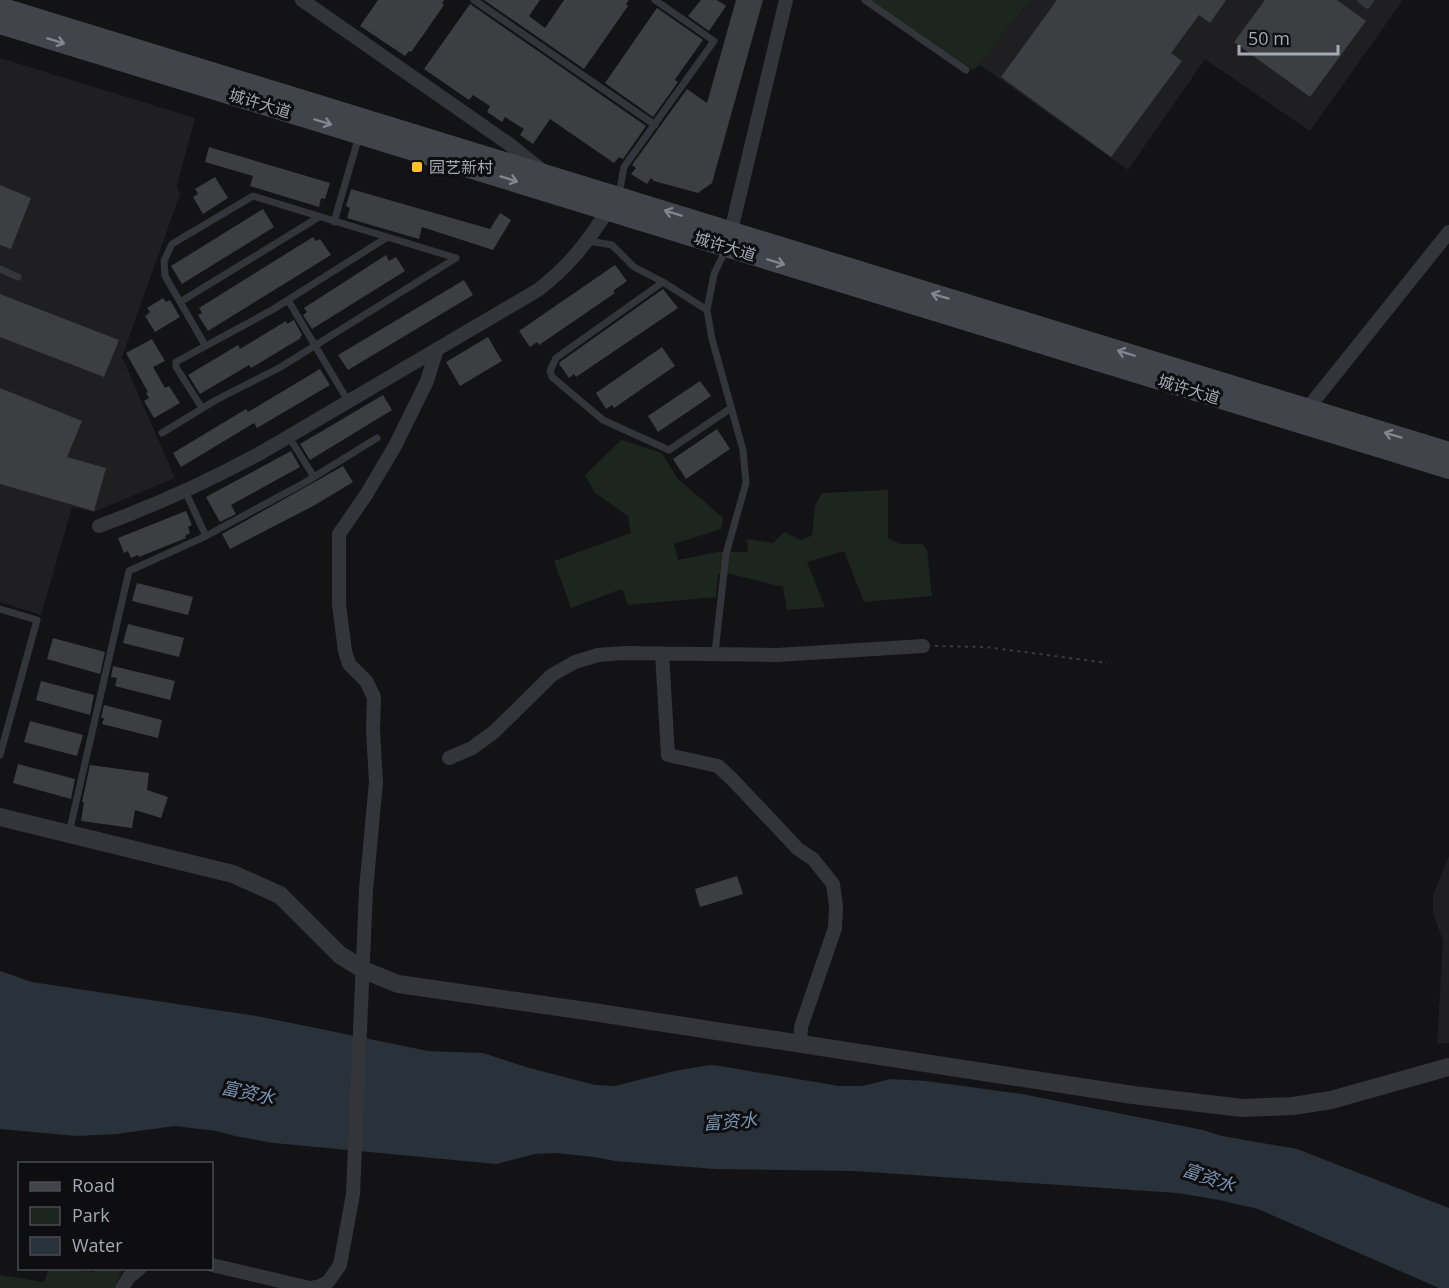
<svg xmlns="http://www.w3.org/2000/svg" width="1449" height="1288" viewBox="0 0 1449 1288" font-family="'Open Sans','Noto Sans SC',sans-serif">
	<style>
		.built { fill: #1f1f22 }
		.green { fill: #1d251f }
		.water { fill: #29313a }
		.building { fill: #3d3e42 }
		.lines { fill: none; stroke-linecap: round; stroke-linejoin: round }
		.path { stroke: #3a3c41; stroke-width: 2; stroke-dasharray: 3 4.5; stroke-linecap: butt }
		.service { stroke: #34353a; stroke-width: 7 }
		.minor { stroke: #34353a; stroke-width: 14 }
		.tertiary { stroke: #34353a; stroke-width: 18 }
		.secondary { stroke: #42444b; stroke-width: 20 }
		.oneway { stroke: #828691 }
		.poi-dot { fill: #fcc025; stroke: #0e0e10; stroke-width: 2 }
		.labels { text-anchor: middle; dominant-baseline: central; stroke-width: 6; stroke-linejoin: round; paint-order: stroke }
		.street-label { font-size: 16px; fill: #a4a9b6; stroke: #0e0e10 }
		.poi-label { font-size: 16px; fill: #a4a9b6; stroke: #0e0e10; text-anchor: start }
		.water-label { font-size: 18px; font-style: italic; fill: #7995b4; stroke: #0e0e10 }
	</style>
	<rect width="100%" height="100%" fill="#131315"/>
	<path class="built" d="M1030 0H1403L1310 131 1205 59 1128 170 980 65Z
		M0 58 195 118 177 186 180 194 122 357 175 478 94 512 72 507 41 615 0 602Z
		M1449 856V1043L1437 1044 1443 941 1433 913V895Z"/>
	<path class="green" d="M871 0H1030L980 65 973 70Z
		M621 440 662 453 677 478 723 518 721 529 674 544 678 560 718 552H748L747 539 773 543 784 532 801 540 812 535 815 506 822 493 888 490V538L900 544H922L927 550 932 596 864 602 844 551 807 562 825 607 787 610 783 587 731 574H718L716 597 628 605 622 589 571 608 554 561 631 533 628 516 595 493 585 475Z
		M49 1269H71L93 1272 94 1269H123L114 1288H0V1275L44 1282Z"/>
	<path class="water" d="M0 971 32 982 262 1017 428 1051 483 1053 526 1067 595 1085 615 1086 674 1071 709 1065 720 1066 839 1086H862L891 1079 926 1081 1022 1094 1203 1130 1222 1136 1297 1149 1449 1208V1288H1439L1258 1209 1219 1200 1177 1193 855 1171 714 1169 615 1161 594 1157 555 1153 535 1154 496 1164 274 1143 235 1136 216 1131 175 1126 116 1134 76 1136 0 1129Z"/>
	<path class="building" d="M378 0H444L442 4 444 5 421 38 411 52 409 51 405 56 360 26Z
		M484 0H540L529 16 545 28 564 0H629L626 4 628 6 584 69Z
		M701 0H717L726 6 709 31 688 16Z
		M736 0H763L712 183 698 193 654 181 651 178 647 184 631 174 636 168 632 165 687 89 707 103Z
		M1057 0H1226L1210 23 1199 15 1171 53 1182 61 1111 157 1001 77Z
		M1265 0H1337L1366 21 1310 97 1234 42Z
		M470 4 646 126 623 159 619 157 614 163 550 119 533 144 520 135 524 129 505 117 502 122 487 112 490 106 473 95 469 100 424 69Z
		M657 8 703 40 676 78 675 80 678 82 653 117 605 83Z
		M209 147 330 183 325 199 321 198 319 207 250 186 253 176 205 162Z
		M215 177 228 198 203 214 193 197 198 194 195 189Z
		M0 185 31 198 11 249 0 245Z
		M351 189 490 229 500 213 511 220 493 250 422 227 419 239 347 218 350 208 346 206Z
		M263 209 274 227 182 284 171 266Z
		M313 237 316 241 320 239 331 255 208 331 198 315 202 313 199 308Z
		M386 255 389 261 396 257 405 271 312 329 303 315 307 312 304 308Z
		M615 265 627 281 613 291 615 293 539 345 537 342 530 347 519 331Z
		M464 280 473 295 348 370 338 355Z
		M663 289 678 308 576 377 574 374 569 378 559 364 560 362Z
		M0 294 119 340 104 377 0 337Z
		M163 298 166 302 170 300 180 317 155 332 145 316 150 312 147 308Z
		M294 320 302 335 300 337 301 338 251 368 249 365 200 394 188 375 238 345 240 349 286 321 287 324Z
		M488 337 502 361 460 386 446 362Z
		M152 339 165 361 153 367 165 388 169 386 180 403 154 418 144 401 149 398 146 393 148 392 126 353Z
		M662 347 675 366 614 408 612 405 606 409 596 393Z
		M320 369 330 385 257 428 254 423 181 467 173 453 246 409 248 412Z
		M700 381 711 396 658 432 648 416Z
		M0 388 82 421 67 457 106 468 94 511 0 484Z
		M383 395 392 410 310 460 300 444Z
		M717 429 730 449 686 479 673 459Z
		M291 451 300 467 231 505 236 514 220 522 206 497Z
		M343 466 353 482 315 505 230 549 222 534Z
		M186 511 192 525 188 527 190 533 185 536 186 538 139 557 138 555 131 558 128 551 124 553 118 538Z
		M137 583 193 597 188 615 132 601Z
		M128 624 184 638 179 657 123 643Z
		M53 638 105 652 100 674 47 659Z
		M113 666 175 681 170 700 115 686 117 678 111 677Z
		M41 681 94 695 90 715 36 700Z
		M104 705 162 720 158 738 102 724 104 718H101Z
		M30 721 83 735 77 756 24 742Z
		M18 764 75 779 71 799 13 783Z
		M90 765 149 773 147 790 168 797 161 818 135 810 132 828 81 821 84 802H82Z
		M737 876 743 894 700 907 695 889Z"/>
	<g class="lines">
		<path class="path" d="M935 646 986 647 1107 663"/>
		<path class="service" d="M474 0 655 125
			M865 0 966 70
			M1361 0 1367 5 1371 0
			M619 194 624 167 714 41 655 0
			M334 222 359 136
			M589 241 612 245 634 267 663 282 707 310
			M0 269 18 277
			M663 282 556 358 550 371 552 377 603 420 669 450 731 408
			M288 300 348 401
			M180 302 319 217
			M205 345 165 276 164 261 172 244 253 196 456 258
			M202 408 176 367V362L272 310 386 238
			M162 433 216 400 279 368 456 258
			M289 437 314 477
			M206 536 304 483 377 438
			M0 609 37 620 0 755
			M715 653 726 554 746 483 743 450 712 339 707 310 714 274 726 249
			M69 833 129 571 206 536 185 491"/>
		<path class="minor" d="M302 0 509 144 540 169
			M731 231 786 0
			M1308 408 1449 232
			M99 526C156 505 211 480 264 451L538 290C569 266 587 243 608 210
			M662 653 668 755 718 766 732 779 798 849 813 859 833 884 836 906 835 928 801 1027 800 1044
			M449 758 472 748 494 732 552 675 575 662 598 655 624 653 777 655 923 646
			M212 1265 310 1288 320 1286 328 1282 340 1265 353 1194 366 890 376 782 373 730 374 697 366 681 349 664 345 651 339 605V534L366 495 395 446 427 381 437 349
			M122 1288 129 1277 140 1268"/>
		<path class="tertiary" d="M0 817 233 874 280 895 340 955 366 971 398 984 593 1012 1133 1095 1242 1108 1293 1106 1331 1100 1449 1067"/>
		<path class="secondary" d="M0 7 1449 452
			M0 24 1449 469"/>
	</g>
	<defs><path id="oneway-shaft" d="M-6 0H5M1.5-3L5.5 0L1.5 3" fill="none" stroke-width="1.6" stroke-linecap="round" stroke-linejoin="round" transform="scale(1.5)"/></defs>
	<g class="oneway">
		<use href="#oneway-shaft" transform="translate(56 41) rotate(17)"/>
		<use href="#oneway-shaft" transform="translate(323 122) rotate(17)"/>
		<use href="#oneway-shaft" transform="translate(509 179) rotate(17)"/>
		<use href="#oneway-shaft" transform="translate(673 213) rotate(-163)"/>
		<use href="#oneway-shaft" transform="translate(776 262) rotate(17)"/>
		<use href="#oneway-shaft" transform="translate(940 296) rotate(-163)"/>
		<use href="#oneway-shaft" transform="translate(1126 353) rotate(-163)"/>
		<use href="#oneway-shaft" transform="translate(1393 435) rotate(-163)"/>
	</g>
	<rect class="poi-dot" x="411" y="161" width="12" height="12" rx="3"/>
	<g class="labels">
		<g class="street-label">
			<text transform="translate(260 103) rotate(17)">城许大道</text>
			<text transform="translate(725 246) rotate(17)">城许大道</text>
			<text transform="translate(1189 389) rotate(17)">城许大道</text>
		</g>
		<g class="poi-label">
			<text x="429" y="167">园艺新村</text>
		</g>
		<g class="water-label">
			<text transform="translate(248 1092) rotate(12)">富资水</text>
			<text transform="translate(730 1121) rotate(-4)">富资水</text>
			<text transform="translate(1209 1177) rotate(19)">富资水</text>
		</g>
	</g>
	<rect x="18" y="1162" width="195" height="108" fill="#0e0e10" stroke="#4a4c52" stroke-width="1.5"/>
	<rect x="30" y="1182" width="30" height="9" fill="#42444b" stroke="#4a4c52" stroke-width="1.5"/>
	<text x="72" y="1192" font-size="18" fill="#a4a9b6">Road</text>
	<rect x="30" y="1207" width="30" height="18" fill="#1d251f" stroke="#4a4c52" stroke-width="1.5"/>
	<text x="72" y="1222" font-size="18" fill="#a4a9b6">Park</text>
	<rect x="30" y="1237" width="30" height="18" fill="#29313a" stroke="#4a4c52" stroke-width="1.5"/>
	<text x="72" y="1252" font-size="18" fill="#a4a9b6">Water</text>
	<path d="M1239 45v9h99v-9" fill="none" stroke="#a4a9b6" stroke-width="3"/>
	<text x="1248" y="45" font-size="18" fill="#a4a9b6" stroke="#0e0e10" stroke-width="4.5" paint-order="stroke">50 m</text>
</svg>
